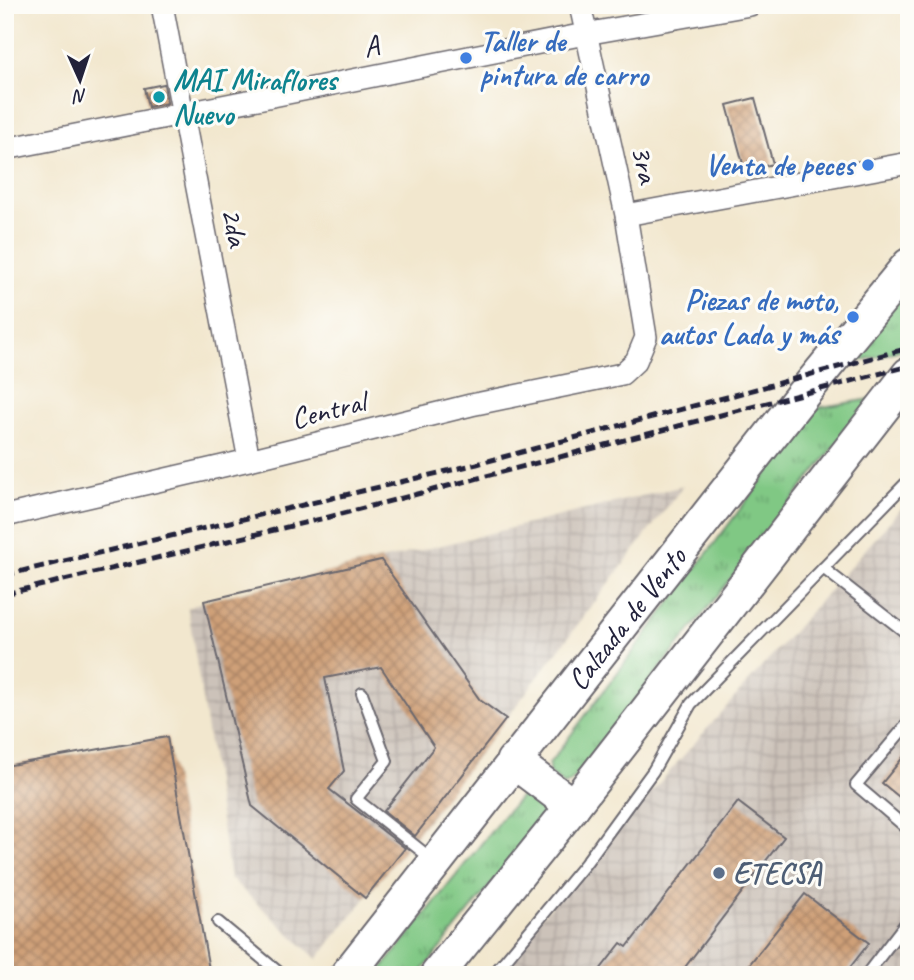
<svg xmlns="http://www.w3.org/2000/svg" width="914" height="980" viewBox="0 0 914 980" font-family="Caveat,sans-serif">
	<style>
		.industrial { fill: url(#industrial-grid) }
		.grass { fill: url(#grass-tufts); stroke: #517560; stroke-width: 2 }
		.building { fill: url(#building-cross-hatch) }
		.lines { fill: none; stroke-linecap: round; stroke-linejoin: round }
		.lane-casing { stroke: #6b676e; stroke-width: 14 }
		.street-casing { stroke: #6b676e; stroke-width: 24 }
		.primary-casing { stroke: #6b676e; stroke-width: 37 }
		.lane { stroke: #fff; stroke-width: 10 }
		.street { stroke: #fff; stroke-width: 21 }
		.primary { stroke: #fff; stroke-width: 33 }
		.rail { stroke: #22223b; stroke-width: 5; stroke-dasharray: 10 5; stroke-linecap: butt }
		.shop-dot { fill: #3f7fe0; stroke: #fdfcf7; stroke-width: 2.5 }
		.culture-dot { fill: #0f9aa8; stroke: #fdfcf7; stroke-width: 2.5 }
		.service-dot { fill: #5c6f8a; stroke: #fdfcf7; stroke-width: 2.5 }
		.labels { text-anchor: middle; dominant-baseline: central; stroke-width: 6; stroke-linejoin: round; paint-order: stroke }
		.shop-label { font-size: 30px; font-weight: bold; fill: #366cbe; stroke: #fdfcf7; text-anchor: end }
		.street-label { font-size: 30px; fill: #22223b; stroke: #fdfcf7 }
		.culture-label { font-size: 30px; font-weight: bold; fill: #0d838f; stroke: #fdfcf7; text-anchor: start }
		.service-label { font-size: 30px; font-weight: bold; fill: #4e5e75; stroke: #fdfcf7; text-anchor: start }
	</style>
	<defs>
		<pattern id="industrial-grid" width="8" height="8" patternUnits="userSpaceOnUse" patternTransform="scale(1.75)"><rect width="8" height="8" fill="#ccc2b9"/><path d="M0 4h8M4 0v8" fill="none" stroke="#afa6a0"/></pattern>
		<pattern id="grass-tufts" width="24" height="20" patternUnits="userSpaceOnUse" patternTransform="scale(1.75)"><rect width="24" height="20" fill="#80c884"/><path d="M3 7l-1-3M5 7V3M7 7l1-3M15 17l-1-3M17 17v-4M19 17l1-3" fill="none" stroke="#68a26d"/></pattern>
		<pattern id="building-cross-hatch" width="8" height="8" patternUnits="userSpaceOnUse" patternTransform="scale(1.75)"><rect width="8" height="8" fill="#cfa078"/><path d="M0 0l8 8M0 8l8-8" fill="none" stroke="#a88264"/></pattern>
	</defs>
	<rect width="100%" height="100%" fill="#fdfcf7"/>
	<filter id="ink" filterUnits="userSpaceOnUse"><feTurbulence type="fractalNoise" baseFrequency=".0143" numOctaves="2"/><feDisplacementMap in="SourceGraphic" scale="14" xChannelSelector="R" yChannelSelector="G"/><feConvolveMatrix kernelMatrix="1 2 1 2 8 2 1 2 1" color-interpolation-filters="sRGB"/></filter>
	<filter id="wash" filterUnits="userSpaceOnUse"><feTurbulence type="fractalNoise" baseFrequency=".00686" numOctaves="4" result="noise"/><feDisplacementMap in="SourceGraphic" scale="28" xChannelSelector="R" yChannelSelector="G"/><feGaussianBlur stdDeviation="1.57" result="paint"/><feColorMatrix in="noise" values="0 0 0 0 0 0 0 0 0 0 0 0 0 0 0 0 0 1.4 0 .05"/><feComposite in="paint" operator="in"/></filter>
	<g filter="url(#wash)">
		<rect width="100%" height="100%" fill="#f2e7ce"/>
		<path class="industrial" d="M683 486 506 719 404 850 317 959 230 878 188 608 204 601 381 560Z
			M909 500V975H490Z"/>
		<path class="grass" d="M909 265V348L822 371Z
			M872 399 571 782 564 785 549 773V764L816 408Z
			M532 792C546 803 548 804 542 820L419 975H377L505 814 523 794Z"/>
		<g id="blocks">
			<path class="building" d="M164 84 167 103 148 107 144 88Z
				M755 98 773 164 745 171 727 105Z
				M381 560 480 700 506 719 415 836 384 811 434 747 381 667 325 678 344 771 329 789 405 848 365 898 252 806 204 601Z
				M167 737 210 975H5V766Z
				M909 750V805L882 783Z
				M738 802 784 837 679 975H596L621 943 627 947Z
				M805 894 869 943 844 975H741Z"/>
		</g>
	</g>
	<g filter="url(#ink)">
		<use href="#blocks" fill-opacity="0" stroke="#6b676e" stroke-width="2"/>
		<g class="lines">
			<g class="lane-casing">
				<path id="lane" d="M823 568 909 635
					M362 693 387 761 356 799 433 860
					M909 722 856 785 909 830
					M218 922 282 975
					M493 975 585 864 653 771 691 704 909 480
					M866 975 909 919"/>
			</g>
			<g class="street-casing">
				<path id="street" d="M162 5 249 460
					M5 149 585 34 750 5
					M626 215 909 163
					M5 516 249 460 471 405 622 374 636 361 646 337 626 215 580 5"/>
			</g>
			<g class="primary-casing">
				<g id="primary">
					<path d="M513 761 573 806"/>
					<path id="s1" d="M347 975 803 394 909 265"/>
					<path d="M437 975 573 806 909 374"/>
				</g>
			</g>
			<use href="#lane" class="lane"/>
			<use href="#street" class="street"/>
			<use href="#primary" class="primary"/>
			<path class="rail" d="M5 575 477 464 909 348
				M5 594 329 517 909 366"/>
		</g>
	</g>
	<g class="shop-dot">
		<circle cx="466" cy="58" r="7"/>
		<circle cx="868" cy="165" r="7"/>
		<circle cx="853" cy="317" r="7"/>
	</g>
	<circle class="culture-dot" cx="159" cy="97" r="7"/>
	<circle class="service-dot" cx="719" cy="873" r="7"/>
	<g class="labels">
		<g class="shop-label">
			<text x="480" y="41" text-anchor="start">Taller de<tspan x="480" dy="34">pintura de carro</tspan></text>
			<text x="854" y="165">Venta de peces</text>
			<text x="839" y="300">Piezas de moto,<tspan x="839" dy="34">autos Lada y más</tspan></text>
		</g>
		<g class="street-label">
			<text transform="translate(371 46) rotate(-11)">A</text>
			<text transform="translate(645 164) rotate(77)">3ra</text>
			<text transform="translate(235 227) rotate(79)">2da</text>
			<text transform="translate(328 410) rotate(-14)">Central</text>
			<text stroke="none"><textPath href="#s1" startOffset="453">Calzada de Vento</textPath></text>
		</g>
		<g class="culture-label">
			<text x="173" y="80">MAI Miraflores<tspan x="173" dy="34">Nuevo</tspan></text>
		</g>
		<g class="service-label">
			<text x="733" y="873">ETECSA</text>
		</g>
	</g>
	<rect width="914" height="980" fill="none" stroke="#fdfcf7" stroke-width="28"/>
	<g transform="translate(80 80) rotate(177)" stroke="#fdfcf7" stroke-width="5" paint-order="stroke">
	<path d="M0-5L12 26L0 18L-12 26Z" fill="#22223b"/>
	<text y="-10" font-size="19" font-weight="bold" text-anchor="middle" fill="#22223b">N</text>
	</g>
</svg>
